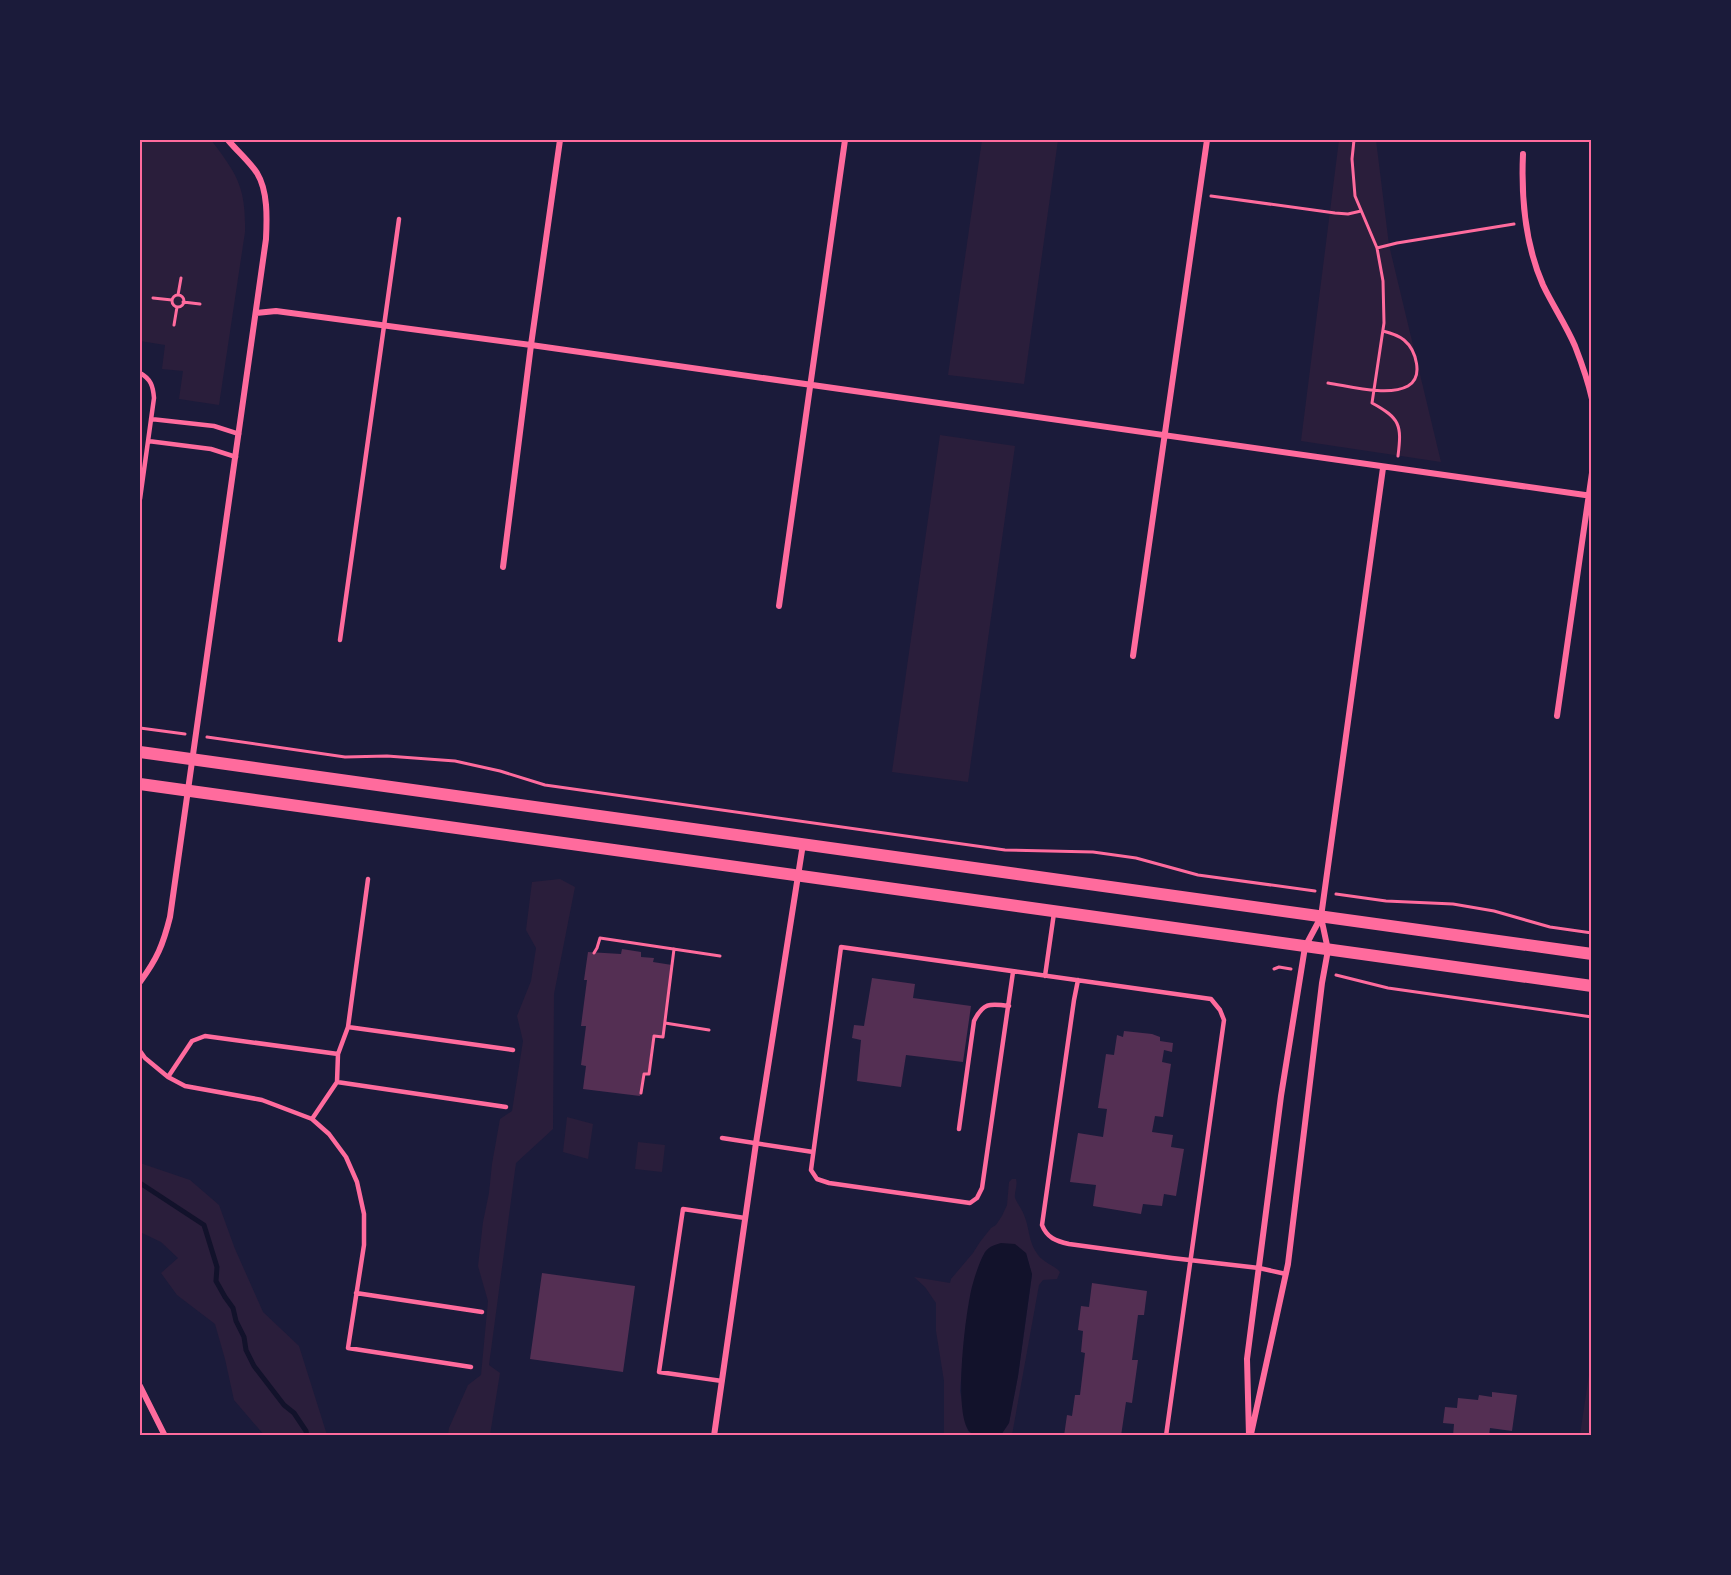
<svg xmlns="http://www.w3.org/2000/svg" width="1731" height="1575" viewBox="0 0 1731 1575" font-family="Cabin,sans-serif">
	<style>
		.green { fill: #2a1e3b }
		.water { fill: #12122b }
		.lines { fill: none; stroke-linecap: round; stroke-linejoin: round }
		.stream { stroke: #12122b; stroke-width: 5 }
		.building { fill: #542f53 }
		.path { stroke: #ff6b9d; stroke-width: 3 }
		.service { stroke: #ff6b9d; stroke-width: 4.5 }
		.minor { stroke: #ff6b9d; stroke-width: 6 }
		.secondary { stroke: #ff6b9d; stroke-width: 12 }
		.neatline { fill: none; stroke: #ff6b9d; stroke-width: 2 }
	</style>
	<rect width="100%" height="100%" fill="#1b1b3a"/>
	<path class="green" d="M140 140H211C237 174 246 187 245 232L219 405 179 399 183 371 162 369 165 345 140 341Z
		M982 140H1058L1024 384 948 375Z
		M1339 140H1376L1389 245 1441 462 1301 441Z
		M940 435 1015 446 968 782 892 772Z
		M560 879 575 887 554 994 553 1129 516 1163 489 1365 500 1373 490 1435H448L449 1428 468 1385 481 1375 488 1301 478 1266 483 1222 489 1193 492 1164 500 1119 512 1111 523 1041 517 1016 531 981 536 948 526 930 532 882Z
		M567 1117 593 1124 588 1159 563 1152Z
		M638 1142 665 1145 662 1172 635 1169Z
		M140 1163 190 1180 219 1205 235 1249 263 1312 299 1346 327 1435H264L234 1400 225 1359 215 1324 177 1295 161 1273 178 1258 161 1242 140 1232Z
		M1012 1179H1016C1018 1186 1014 1192 1015 1198 1017 1203 1022 1209 1024 1215 1030 1229 1028 1242 1038 1255 1044 1263 1054 1265 1060 1272L1057 1279 1043 1280 1039 1285 1012 1435H998H1001L1009 1423 1018 1376 1032 1275 1026 1253 966 1323 960 1391 968 1431 974 1435H944V1381L936 1331V1303L925 1287 914 1277 950 1283 951 1279 973 1253 980 1242 991 1228 996 1225 1002 1216 1007 1205 1009 1182Z
		M1591 1361V1435H1580Z"/>
	<path class="water" d="M1001 1243 1015 1244 1026 1253 1032 1274 1018 1376 1009 1423 1001 1435C993 1436 976 1438 970 1432 953 1415 965 1320 970 1296 972 1284 979 1262 985 1252 990 1246 994 1245 1001 1243Z"/>
	<g class="lines">
		<path class="stream" d="M140 1183 204 1225 217 1267 216 1281 225 1297 233 1308 236 1321 244 1337 246 1350 254 1366 284 1405 294 1413 306 1431 307 1436"/>
	</g>
	<path class="building" d="M622 949 641 952V957L654 958 653 962 672 965 663 1036 653 1035 648 1074 643 1073 640 1096 583 1089 586 1066 581 1065 586 1026H581L587 980H584L588 952 621 954Z
		M872 978 915 984 913 998 971 1006 963 1062 906 1055 901 1087 857 1081 861 1040 852 1038 854 1025 864 1026Z
		M1124 1031 1152 1034 1160 1037V1041L1173 1043 1172 1052 1164 1050 1162 1062 1171 1064 1163 1117 1155 1116 1152 1132 1173 1135 1171 1147 1184 1149 1176 1196 1164 1194 1162 1206 1143 1204 1141 1214 1093 1206 1096 1185 1070 1182 1078 1133 1103 1137 1107 1109 1098 1108 1106 1054 1114 1055 1117 1035 1123 1037Z
		M542 1273 635 1286 623 1372 530 1359Z
		M1092 1283 1147 1291 1144 1315H1138L1132 1360H1138L1132 1403 1126 1402 1121 1436H1064L1067 1415 1072 1416 1075 1395H1080L1085 1353 1081 1352 1083 1331 1078 1330 1081 1306 1089 1307Z
		M1492 1392 1517 1395 1512 1431 1490 1428 1489 1436H1453L1454 1424 1443 1423 1445 1407 1457 1408 1458 1398 1478 1400 1479 1395 1492 1397Z"/>
	<g class="lines">
		<path class="path" d="M1354 140 1352 159 1355 196 1377 248 1383 281 1384 323 1372 403C1400 418 1402 425 1398 456
			M1211 196 1335 213 1348 214 1361 211
			M1377 248 1397 243 1514 224
			M178 295 181 278
			M172 301a6 6 0 1 1 12 0a6 6 0 1 1-12 0Z
			M153 298 172 300
			M183 302 200 304
			M174 325 177 307
			M1328 383C1349 386 1388 397 1408 386 1424 377 1416 350 1404 340 1398 335 1391 333 1383 331
			M140 728 185 734
			M207 737 345 757 387 756 455 761 500 771 545 785 1005 850 1093 852 1136 858 1198 875 1315 891
			M1336 894 1386 901 1453 904 1494 911 1550 927 1592 933
			M594 953 597 948 600 938 720 956
			M1274 969 1279 967 1291 969
			M1336 975 1388 988 1592 1017
			M665 1023 709 1030
			M641 1093 644 1074H649L654 1036 663 1037 674 949"/>
		<path class="service" d="M140 373C151 379 153 386 154 398L140 499
			M151 419 214 426 239 434
			M148 441 211 449 236 457
			M340 640 399 219
			M1013 972 982 1188 977 1198 970 1203 829 1183 817 1179 811 1170 841 947 1211 999 1220 1010 1224 1020 1166 1436
			M1045 976 1054 913
			M1078 980 1074 1000 1042 1225C1047 1238 1056 1241 1069 1244L1172 1258 1259 1268 1286 1274
			M348 1027 513 1050
			M140 1051 145 1058 168 1077 185 1086 262 1100 312 1119 329 1134 346 1157 357 1182 364 1214V1245L348 1348 471 1367
			M168 1077 192 1041 205 1036 338 1054 348 1027 368 879
			M337 1082 506 1107
			M312 1119 337 1082 338 1054
			M959 1129 974 1021C983 1003 989 1003 1009 1006
			M722 1138 813 1152
			M356 1293 482 1312
			M722 1381 659 1372 683 1209 745 1218"/>
		<path class="minor" d="M1523 154C1521 199 1525 244 1543 285 1553 306 1566 325 1575 346 1582 364 1588 381 1592 399
			M256 313 276 311 531 345 1592 496
			M503 567 531 345 560 140
			M779 606 845 140
			M1133 656 1207 140
			M1557 716 1592 473
			M140 982C157 959 163 945 170 917L266 239C267 218 268 191 257 173 249 161 237 151 228 140
			M140 1386 165 1436
			M1251 1434 1288 1264 1322 983 1328 950 1321 917
			M714 1436 756 1143 803 844
			M1249 1436 1247 1359 1281 1096 1305 947 1321 917 1383 468"/>
		<path class="secondary" d="M140 752 1592 954
			M140 784 1592 986"/>
	</g>
	<rect width="1731" height="1575" fill="none" stroke="#1b1b3a" stroke-width="282"/>
	<rect x="141" y="141" width="1449" height="1293" class="neatline"/>
</svg>
